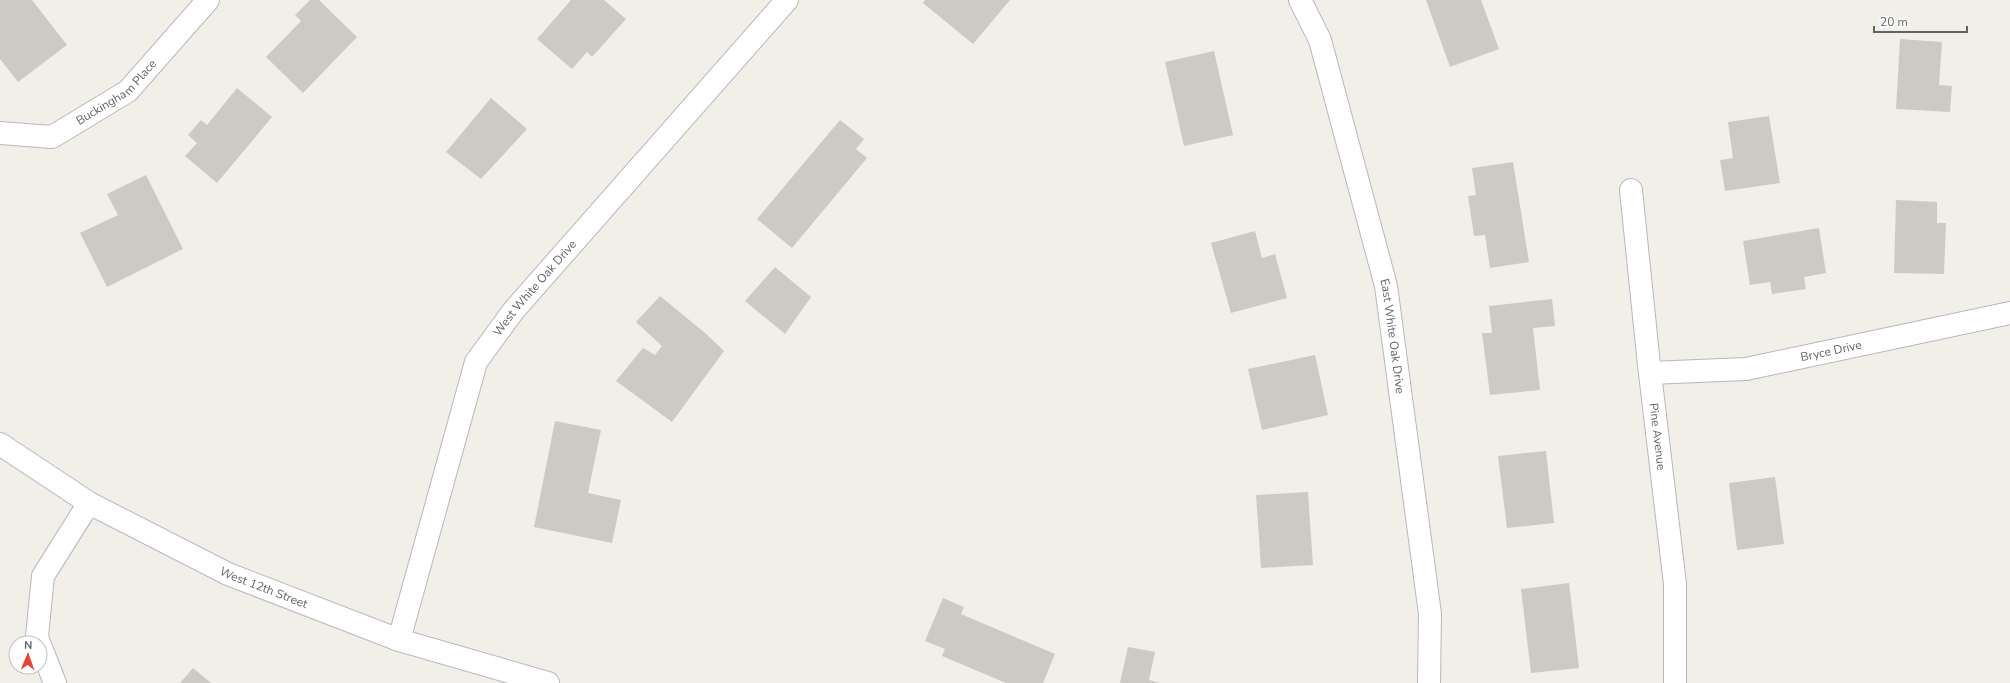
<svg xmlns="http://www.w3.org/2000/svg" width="2010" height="683" viewBox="0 0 2010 683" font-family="'Nunito Sans',sans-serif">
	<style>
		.building { fill: #cccac5 }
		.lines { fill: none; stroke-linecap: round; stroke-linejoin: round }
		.street-casing { stroke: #b5b8bc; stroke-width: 24 }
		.secondary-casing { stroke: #b6babf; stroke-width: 24 }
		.street { stroke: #fff; stroke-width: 22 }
		.secondary { stroke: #fff; stroke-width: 22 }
		.labels { text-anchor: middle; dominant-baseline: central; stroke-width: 3; stroke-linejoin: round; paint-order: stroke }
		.street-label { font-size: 12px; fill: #5f6368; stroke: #fff }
	</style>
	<rect width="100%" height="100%" fill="#f1efe8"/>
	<path class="building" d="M0 0H32L67 45 18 82 0 59Z
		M310 0H319L357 37 303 93 266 57 301 21 295 15Z
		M571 0H604L626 19 592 57 587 52 572 69 537 39Z
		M925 0H1010L973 44 923 3Z
		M1426 0H1481L1499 49 1450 67Z
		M1900 39 1942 42 1939 85 1952 86 1950 112 1896 109Z
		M1214 51 1233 135 1184 146 1165 62Z
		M237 88 272 117 217 183 185 156 197 143 188 135 201 120 207 125Z
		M491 98 527 129 481 179 446 152Z
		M1769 116 1780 183 1725 191 1720 160 1733 158 1728 122Z
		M840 120 864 139 856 149 867 158 792 248 757 219Z
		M1513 162 1529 262 1490 268 1485 235 1474 236 1468 196 1476 195 1472 168Z
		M146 175 183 249 107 287 80 233 118 215 107 194Z
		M1896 200 1937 202V223H1946L1944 274 1894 273Z
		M1819 228 1826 273 1804 277 1806 289 1772 294 1770 282 1750 285 1743 241Z
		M1255 231 1262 258 1275 254 1287 298 1231 313 1211 243Z
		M775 267 811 297 785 334 745 301Z
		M660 296 705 333 724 351 672 422 616 381 643 348 655 355 662 346 636 322Z
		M1552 299 1555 326 1533 328 1540 390 1490 395 1482 333H1492L1489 306Z
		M1315 355 1328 415 1262 430 1248 369Z
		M555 421 601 430 588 493 621 500 612 543 534 527Z
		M1546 451 1554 523 1507 528 1498 456Z
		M1775 477 1784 544 1737 550 1729 483Z
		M1308 492 1313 565 1261 568 1256 495Z
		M1569 583 1579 668 1531 673 1521 589Z
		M943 598 964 607 961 614 1055 654 1043 683H1006L942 656 945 649 925 641Z
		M1128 647 1155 652 1149 680 1160 683H1120Z
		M193 668 211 683H180Z"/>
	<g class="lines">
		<g class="street-casing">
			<g id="street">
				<path id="s1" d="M1300 0 1320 40 1386 286 1430 614 1429 683"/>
				<path id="s2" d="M0 133 52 137 128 91 208 0"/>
				<path id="s3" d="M1631 190 1649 365 1675 584V683"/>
				<path id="s4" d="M1650 373 1746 369 2010 313"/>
				<path id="s5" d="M399 640 476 362 514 310 787 0"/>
				<path d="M39 643 37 636 43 576 89 503"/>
				<path d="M40 645 55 683"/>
			</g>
		</g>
		<g class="secondary-casing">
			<g id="secondary">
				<path id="s6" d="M0 444 89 503 228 574 399 640 548 683"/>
			</g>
		</g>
		<use href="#street" class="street"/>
		<use href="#secondary" class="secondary"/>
	</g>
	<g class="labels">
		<g class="street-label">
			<text stroke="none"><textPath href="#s2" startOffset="131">Buckingham Place</textPath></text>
			<text stroke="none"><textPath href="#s5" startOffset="383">West White Oak Drive</textPath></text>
			<text stroke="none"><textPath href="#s1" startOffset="350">East White Oak Drive</textPath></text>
			<text stroke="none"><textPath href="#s4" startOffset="183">Bryce Drive</textPath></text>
			<text stroke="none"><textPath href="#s3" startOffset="248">Pine Avenue</textPath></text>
			<text stroke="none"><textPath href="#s6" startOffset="301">West 12th Street</textPath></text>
		</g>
	</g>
	<g transform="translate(28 655) rotate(2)"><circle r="19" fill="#ffffff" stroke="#bfc1c3"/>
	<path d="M0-3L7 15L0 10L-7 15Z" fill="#ea4335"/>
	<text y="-6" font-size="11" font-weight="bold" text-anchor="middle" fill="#5f6368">N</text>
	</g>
	<path d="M1874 26v6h93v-6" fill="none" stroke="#5f6368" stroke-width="2"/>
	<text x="1880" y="26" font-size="12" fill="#5f6368" stroke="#ffffff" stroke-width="3" paint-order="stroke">20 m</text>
</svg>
